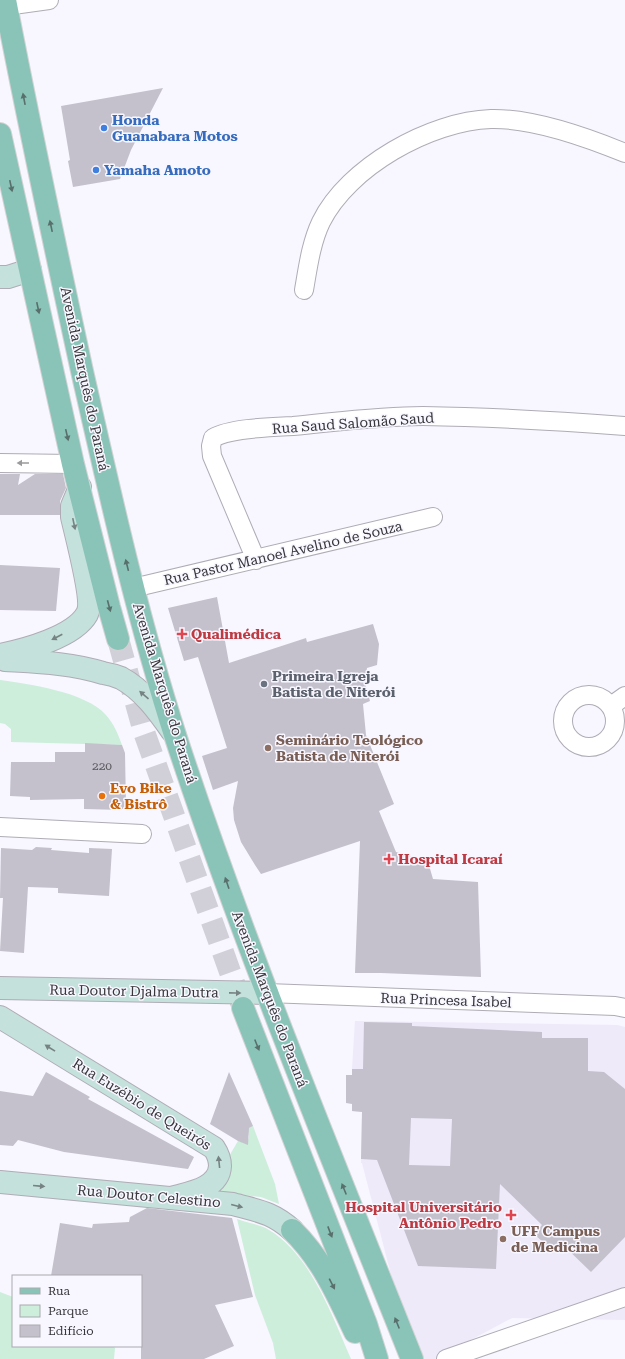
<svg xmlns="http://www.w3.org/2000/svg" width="625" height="1359" viewBox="0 0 625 1359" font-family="'Roboto Serif',serif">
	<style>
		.built { fill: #eeeaf9 }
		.green { fill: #cceedb }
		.building { fill: #c4c1cc; fill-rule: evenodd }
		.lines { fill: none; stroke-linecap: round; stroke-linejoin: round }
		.primary-tunnel { stroke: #d1d0d8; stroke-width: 22; stroke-dasharray: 22 11; stroke-linecap: butt }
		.street-casing { stroke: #afacb6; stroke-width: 20 }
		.secondary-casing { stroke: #afacb6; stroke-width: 24 }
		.primary-casing { stroke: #d3d3d4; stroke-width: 24 }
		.street { stroke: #fff; stroke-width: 18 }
		.secondary { stroke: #c4e1db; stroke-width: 22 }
		.primary { stroke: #8ac4b8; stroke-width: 22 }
		.oneway { fill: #586f6c }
		.oneway2 { fill: #9b9a9c }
		.oneway3 { fill: #768382 }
		.shop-dot { fill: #3f7fe0; stroke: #f8f6ff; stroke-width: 1.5 }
		.health-dot { fill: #e0444e; stroke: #f8f6ff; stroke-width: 1.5 }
		.worship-dot { fill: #6b7280; stroke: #f8f6ff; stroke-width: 1.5 }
		.education-dot { fill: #8d6e63; stroke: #f8f6ff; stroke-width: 1.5 }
		.food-dot { fill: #e8710a; stroke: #f8f6ff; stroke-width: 1.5 }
		.labels { text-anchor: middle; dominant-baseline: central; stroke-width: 3; stroke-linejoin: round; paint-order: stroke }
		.number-label { font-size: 12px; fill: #5a595e }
		.shop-label { font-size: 14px; font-weight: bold; fill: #366cbe; stroke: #f8f6ff; text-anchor: start }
		.street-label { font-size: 14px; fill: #37363a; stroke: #f8f6ff }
		.health-label { font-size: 14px; font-weight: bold; fill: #be3a42; stroke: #f8f6ff; text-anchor: start }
		.worship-label { font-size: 14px; font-weight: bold; fill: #5b616d; stroke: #f8f6ff; text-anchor: start }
		.education-label { font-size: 14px; font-weight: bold; fill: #785e54; stroke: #f8f6ff; text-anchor: start }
		.food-label { font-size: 14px; font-weight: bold; fill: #c56008; stroke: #f8f6ff; text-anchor: start }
	</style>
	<rect width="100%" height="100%" fill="#f8f6ff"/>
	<path class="built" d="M355 1021 617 1025 625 1027V1320L512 1318 435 1359H413L362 1163H361L362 1112 352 1111V1069Z"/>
	<path class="green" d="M0 680C29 684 86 692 106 715 114 724 118 734 122 745L11 742V729L5 724 0 723Z
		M253 1126 275 1184 279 1204 261 1197 236 1194H213L228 1158 238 1141 247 1142C250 1137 249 1134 247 1129Z
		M237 1219C247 1223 260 1224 269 1230 311 1255 332 1316 351 1359H276L273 1343 255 1295Z
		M0 1292 13 1297V1346H113L115 1348 114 1359H0Z"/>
	<path class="building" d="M163 88 131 150 120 179 73 187 68 161 70 160 61 106Z
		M0 474H20L18 485 35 474H63L66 488 60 501V515H0Z
		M0 565 60 568 56 611 0 610Z
		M217 597 229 663 306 638 307 642 373 624 379 644 377 665 367 668 365 683 370 701 363 704 366 735 394 804 379 811 396 852 428 862 433 879 478 882 481 977 381 973H355L360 841 261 874 255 865 241 842 234 820 233 808 238 781 213 790 202 756 227 748 198 657 184 661 168 608Z
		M85 743 122 745 125 753 126 806 121 810 84 809V799L30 800V797L10 796 11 762H55V752H85Z
		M36 847 52 848 51 850 89 853V848L112 849 109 896 58 893V888L28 887 24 953 0 951 3 898H0L1 848 32 850Z
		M364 1022 412 1023V1026L542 1032V1038H588V1071L604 1072 625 1089V1237L591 1272 561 1243 554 1252 534 1234 542 1225 500 1184 496 1269 418 1266 377 1160 361 1159 362 1112 352 1111V1104L346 1103V1075H352V1069H363ZM411 1118 452 1119 450 1166 409 1165Z
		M46 1072 90 1097 88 1099 194 1157 188 1169 64 1152 18 1140 13 1146 0 1145V1091L33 1096Z
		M229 1072 253 1126 249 1128 248 1145 238 1141 210 1124Z
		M147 1208 232 1218 253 1297 215 1305 234 1346 204 1359H141V1276H51L60 1223 92 1228 93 1224 129 1222 130 1217Z"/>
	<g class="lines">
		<path class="primary-tunnel" d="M118 639 144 732 243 1008"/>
		<g class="street-casing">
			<path id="street" d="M6 6 49 0
				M304 290C308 267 311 243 321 222 348 167 430 121 491 119 533 118 586 137 625 153
				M0 463 73 464
				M256 560 212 456 211 446 213 438C230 428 272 427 293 426 336 422 379 416 423 416 490 417 558 421 625 426
				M133 588 433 517
				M563 721a26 26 0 1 1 52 0a26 26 0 1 1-52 0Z
				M611 706 625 696
				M0 827 142 834
				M267 993 615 1006 625 1008
				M446 1359 625 1297"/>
		</g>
		<g class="secondary-casing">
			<path id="secondary" d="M0 277H8L30 270
				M0 655C25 650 74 637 87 614 94 601 76 535 72 517V506L80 487
				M5 660C38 662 71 663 103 673 109 674 116 676 121 678 143 690 158 711 172 731
				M0 988 267 993
				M0 1017 214 1148C218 1154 220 1159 220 1166 219 1189 188 1193 171 1198
				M0 1182 233 1204C258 1211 272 1212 292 1230"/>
		</g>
		<g class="primary-casing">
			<path id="primary" d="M5 0C29 124 55 247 82 371 110 494 137 617 176 738 245 948 330 1153 412 1359
				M0 134 73 464 109 607 118 639
				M243 1008 366 1324 377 1359
				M292 1230C322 1259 338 1296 355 1332"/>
		</g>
		<use href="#street" class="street"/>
		<use href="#secondary" class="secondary"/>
		<use href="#primary" class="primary"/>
	</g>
	<defs><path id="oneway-solid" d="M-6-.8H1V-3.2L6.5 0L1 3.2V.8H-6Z"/></defs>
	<g class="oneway">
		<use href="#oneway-solid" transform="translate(24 99) rotate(-101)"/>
		<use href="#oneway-solid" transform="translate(11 186) rotate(78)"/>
		<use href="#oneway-solid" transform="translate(51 226) rotate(-102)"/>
		<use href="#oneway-solid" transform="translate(38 308) rotate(78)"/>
		<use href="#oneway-solid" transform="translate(67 435) rotate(77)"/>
		<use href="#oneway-solid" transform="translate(127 565) rotate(-104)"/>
		<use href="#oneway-solid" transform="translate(109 606) rotate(75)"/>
		<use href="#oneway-solid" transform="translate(227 883) rotate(-109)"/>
		<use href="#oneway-solid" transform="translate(257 1045) rotate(68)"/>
		<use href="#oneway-solid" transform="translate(344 1189) rotate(-112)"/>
		<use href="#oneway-solid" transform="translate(330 1232) rotate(69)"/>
		<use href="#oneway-solid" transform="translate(332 1284) rotate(63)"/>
		<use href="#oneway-solid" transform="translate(397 1323) rotate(-112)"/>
	</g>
	<use class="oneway2" href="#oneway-solid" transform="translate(23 463) rotate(-180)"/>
	<g class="oneway3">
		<use href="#oneway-solid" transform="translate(74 524) rotate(78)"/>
		<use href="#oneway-solid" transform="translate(57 637) rotate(153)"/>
		<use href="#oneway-solid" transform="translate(144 695) rotate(-139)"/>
		<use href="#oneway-solid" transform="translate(235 993) rotate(1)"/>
		<use href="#oneway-solid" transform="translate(50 1048) rotate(-148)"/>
		<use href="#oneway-solid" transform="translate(219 1162) rotate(-96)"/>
		<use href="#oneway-solid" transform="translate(39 1186) rotate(5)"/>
		<use href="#oneway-solid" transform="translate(237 1206) rotate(14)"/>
	</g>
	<g class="shop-dot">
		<circle cx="104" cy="128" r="4"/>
		<circle cx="96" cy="170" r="4"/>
	</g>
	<g class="health-dot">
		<path d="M180 628h4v4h4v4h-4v4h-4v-4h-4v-4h4z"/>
		<path d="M387 853h4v4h4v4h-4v4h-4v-4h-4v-4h4z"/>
		<path d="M509 1209h4v4h4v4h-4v4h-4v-4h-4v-4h4z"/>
	</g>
	<circle class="worship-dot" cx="264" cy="684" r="4"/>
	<g class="education-dot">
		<circle cx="268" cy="748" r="4"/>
		<circle cx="503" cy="1239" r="4"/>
	</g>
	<circle class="food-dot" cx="102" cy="796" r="4"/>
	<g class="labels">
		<g class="number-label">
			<text x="102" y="766">220</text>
		</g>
		<g class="shop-label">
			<text x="112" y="120">Honda<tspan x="112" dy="16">Guanabara Motos</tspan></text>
			<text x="104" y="170">Yamaha Amoto</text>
		</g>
		<g class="street-label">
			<text transform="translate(85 379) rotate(78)">Avenida Marquês do Paraná</text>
			<text transform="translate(353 423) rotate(-4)">Rua Saud Salomão Saud</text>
			<text transform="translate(283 553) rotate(-13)">Rua Pastor Manoel Avelino de Souza</text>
			<text transform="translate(165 693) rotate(73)">Avenida Marquês do Paraná</text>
			<text transform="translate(134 991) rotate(1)">Rua Doutor Djalma Dutra</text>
			<text transform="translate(270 999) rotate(69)">Avenida Marquês do Paraná</text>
			<text transform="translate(446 1000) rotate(2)">Rua Princesa Isabel</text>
			<text transform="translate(142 1104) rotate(32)">Rua Euzébio de Queirós</text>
			<text transform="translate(149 1196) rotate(5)">Rua Doutor Celestino</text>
		</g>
		<g class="health-label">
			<text x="191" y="634">Qualimédica</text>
			<text x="398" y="859">Hospital Icaraí</text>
			<text x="502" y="1207" text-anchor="end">Hospital Universitário<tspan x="502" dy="16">Antônio Pedro</tspan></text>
		</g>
		<g class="worship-label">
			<text x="272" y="676">Primeira Igreja<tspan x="272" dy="16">Batista de Niterói</tspan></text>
		</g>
		<g class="education-label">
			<text x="276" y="740">Seminário Teológico<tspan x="276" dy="16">Batista de Niterói</tspan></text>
			<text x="511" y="1231">UFF Campus<tspan x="511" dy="16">de Medicina</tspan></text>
		</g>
		<g class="food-label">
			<text x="110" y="788">Evo Bike<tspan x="110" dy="16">&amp; Bistrô</tspan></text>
		</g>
	</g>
	<rect x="12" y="1275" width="130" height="72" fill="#f8f6ff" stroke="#aba9b0"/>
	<rect x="20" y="1288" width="20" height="6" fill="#8ac4b8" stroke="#aba9b0"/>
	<text x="48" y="1295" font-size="12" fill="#37363a">Rua</text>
	<rect x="20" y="1305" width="20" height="12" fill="#cceedb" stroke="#aba9b0"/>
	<text x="48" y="1315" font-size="12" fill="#37363a">Parque</text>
	<rect x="20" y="1325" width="20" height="12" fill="#c4c1cc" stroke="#aba9b0"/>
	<text x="48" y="1335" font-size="12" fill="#37363a">Edifício</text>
</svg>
